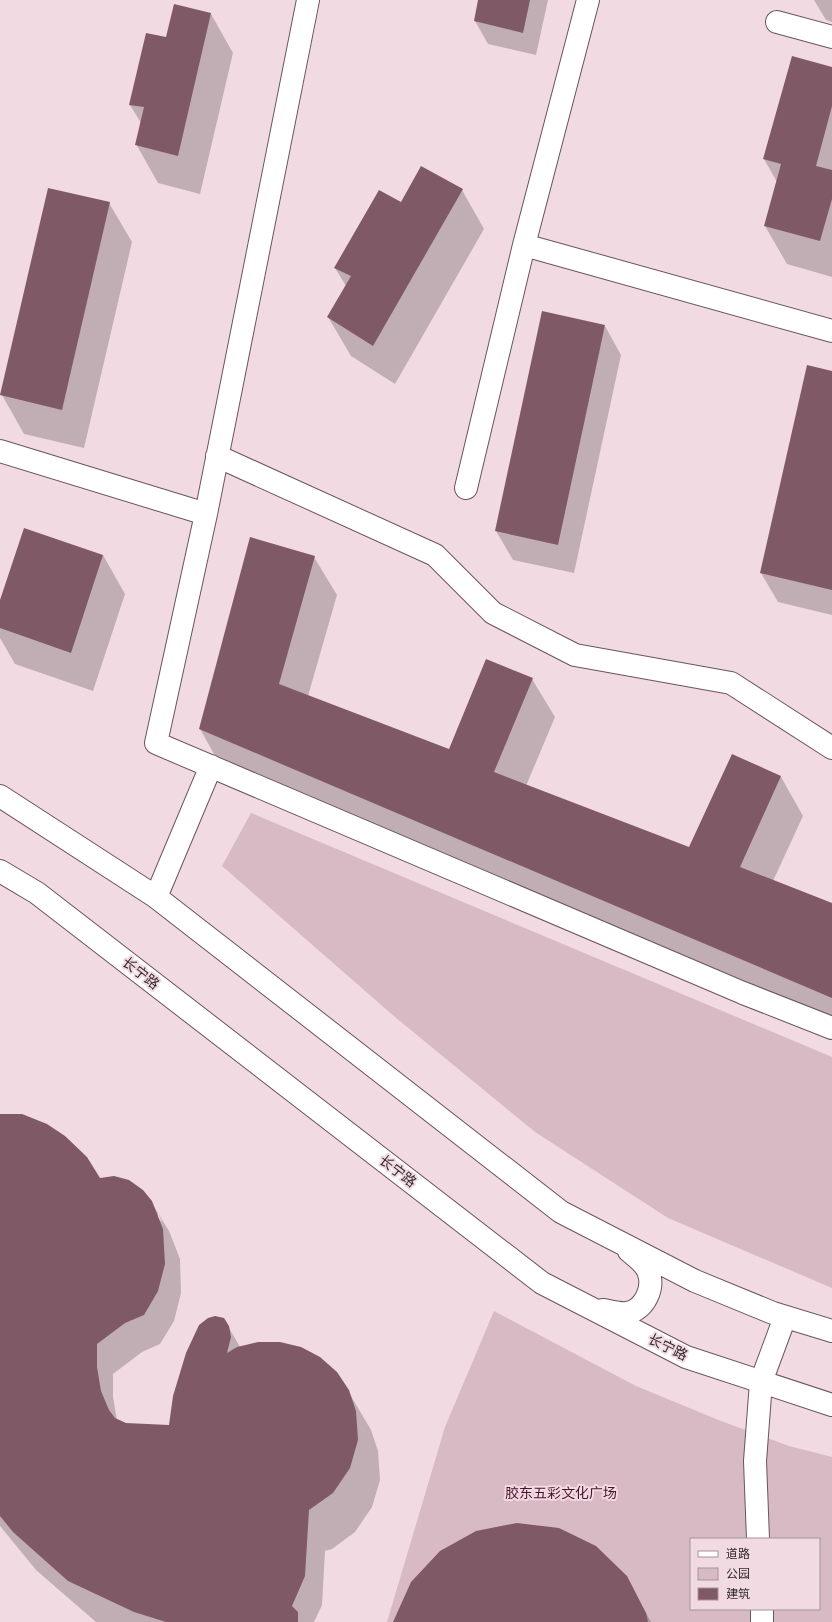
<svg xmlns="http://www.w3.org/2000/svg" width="832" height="1622" viewBox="0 0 832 1622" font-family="Arial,'Noto Sans SC',sans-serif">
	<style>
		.green { fill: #d7bac3; fill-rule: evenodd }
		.shadow { fill: #0003 }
		.building { fill: #805967 }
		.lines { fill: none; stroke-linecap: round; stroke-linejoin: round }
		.minor-casing { stroke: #6a555c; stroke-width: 24 }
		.minor { stroke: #fff; stroke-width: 22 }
		.labels { text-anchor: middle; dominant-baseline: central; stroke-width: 4; stroke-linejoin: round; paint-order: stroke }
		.street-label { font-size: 14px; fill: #32292c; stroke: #f2dae2 }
		.park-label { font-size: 14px; fill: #48132b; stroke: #f2dae2 }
	</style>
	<rect width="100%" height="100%" fill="#f2dae2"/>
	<path class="green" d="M251 813 832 1057V1288L668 1218 535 1132 395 1017 222 866Z
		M494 1311 636 1386 721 1421 789 1446 832 1457V1622H387L445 1427ZM691 1539H819V1609H691Z"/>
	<path class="shadow" d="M479 0H548L536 55 488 44 475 21Z
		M814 0H832V22L826 20Z
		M211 14 233 53 200 194 158 183 136 144 141 123 130 105 167 38Z
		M792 57 832 68V277L787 264 765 226 777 182 764 159Z
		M462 190 484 229 395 384 351 356 328 317 346 286 335 268 402 203Z
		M109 203 132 242 84 448 24 434 2 395Z
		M605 326 621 355 574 573 513 560 496 531Z
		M832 372V615L778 602 761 573Z
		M103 555 125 594 93 691 15 664 0 638V601Z
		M314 557 337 595 308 696 449 751 532 679 555 717 526 786 690 848 733 755 781 777 803 816 773 881 832 904V1027L222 768 200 729Z
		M0 1116 100 1179 151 1202 158 1213V1218L162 1222 158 1213 169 1231 180 1259 181 1293 174 1321 160 1344 142 1352 113 1374V1397L117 1420 126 1424 170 1426 228 1326 240 1347 348 1391 371 1430 378 1451 380 1480 372 1507 355 1532 332 1549 325 1551 322 1605 314 1622H96L36 1570 0 1526Z
		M626 1577 651 1622H394Z"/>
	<path class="building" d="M478 0H530L523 33 474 21Z
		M174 4 211 13 178 156 135 145 144 107 129 105 146 33 166 37Z
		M792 56 832 67V106L816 166 832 170V199L820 241 764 226 781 164 763 159Z
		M421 166 463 189 373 346 327 317 351 276 334 268 379 190 401 202Z
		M48 188 110 202 62 410 0 395Z
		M542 311 605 325 558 545 495 531Z
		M807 365 832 371V590L760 573Z
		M24 528 103 555 71 653 0 628V600Z
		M250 537 315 556 279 684 449 749 486 659 533 678 494 772 689 847 732 754 781 776 740 867 832 903V998L199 729Z
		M0 1114H22L47 1124 65 1136 87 1157 100 1178 114 1176 129 1180 143 1190 152 1201 163 1229 165 1264 158 1291 144 1315 125 1323 97 1344V1367L101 1391 109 1410 115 1418 126 1423 169 1425 173 1396 186 1353 199 1325 208 1318 215 1316 224 1318 229 1326 231 1337 227 1353 237 1347 258 1342H280L301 1347 320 1357 337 1372 349 1390 356 1411 358 1440 350 1468 333 1493 309 1510 305 1576 292 1606 298 1612V1622H166L134 1612 68 1581 13 1532 0 1516Z
		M517 1523 559 1528 596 1546 627 1576 646 1613 648 1622H393L411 1582 440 1551 476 1531Z"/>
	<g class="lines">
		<g class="minor-casing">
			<path id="minor" d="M777 22 832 37
				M524 245 832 331
				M0 451 206 514 156 743 743 993 832 1028
				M217 456 435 555 493 613 575 655 731 683 832 748
				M466 488 524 245 588 0
				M206 514 308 0
				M0 796 156 897 561 1212 695 1281 773 1313 832 1331
				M0 871 37 893 542 1283 686 1357 832 1405
				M156 897 211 766
				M603 1310C610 1311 620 1314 627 1313 645 1310 655 1287 648 1271 645 1263 636 1257 629 1251
				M758 1539 755 1461 761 1382 785 1317
				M762 1609V1622"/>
		</g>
		<use href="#minor" class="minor"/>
	</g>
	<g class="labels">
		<g class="street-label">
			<text transform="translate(141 973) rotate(38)">长宁路</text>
			<text transform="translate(398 1171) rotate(38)">长宁路</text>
			<text transform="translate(668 1347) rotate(26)">长宁路</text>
		</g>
		<g class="park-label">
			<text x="561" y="1493">胶东五彩文化广场</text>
		</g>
	</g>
	<rect x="690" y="1538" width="130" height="72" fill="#f2dae2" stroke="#a59399"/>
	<rect x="698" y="1551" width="20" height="6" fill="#ffffff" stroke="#a59399"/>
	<text x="726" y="1558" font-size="12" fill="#32292c">道路</text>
	<rect x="698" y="1568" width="20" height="12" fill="#d7bac3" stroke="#a59399"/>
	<text x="726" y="1578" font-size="12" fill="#32292c">公园</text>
	<rect x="698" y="1588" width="20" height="12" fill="#805967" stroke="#a59399"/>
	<text x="726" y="1598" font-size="12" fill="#32292c">建筑</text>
</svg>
